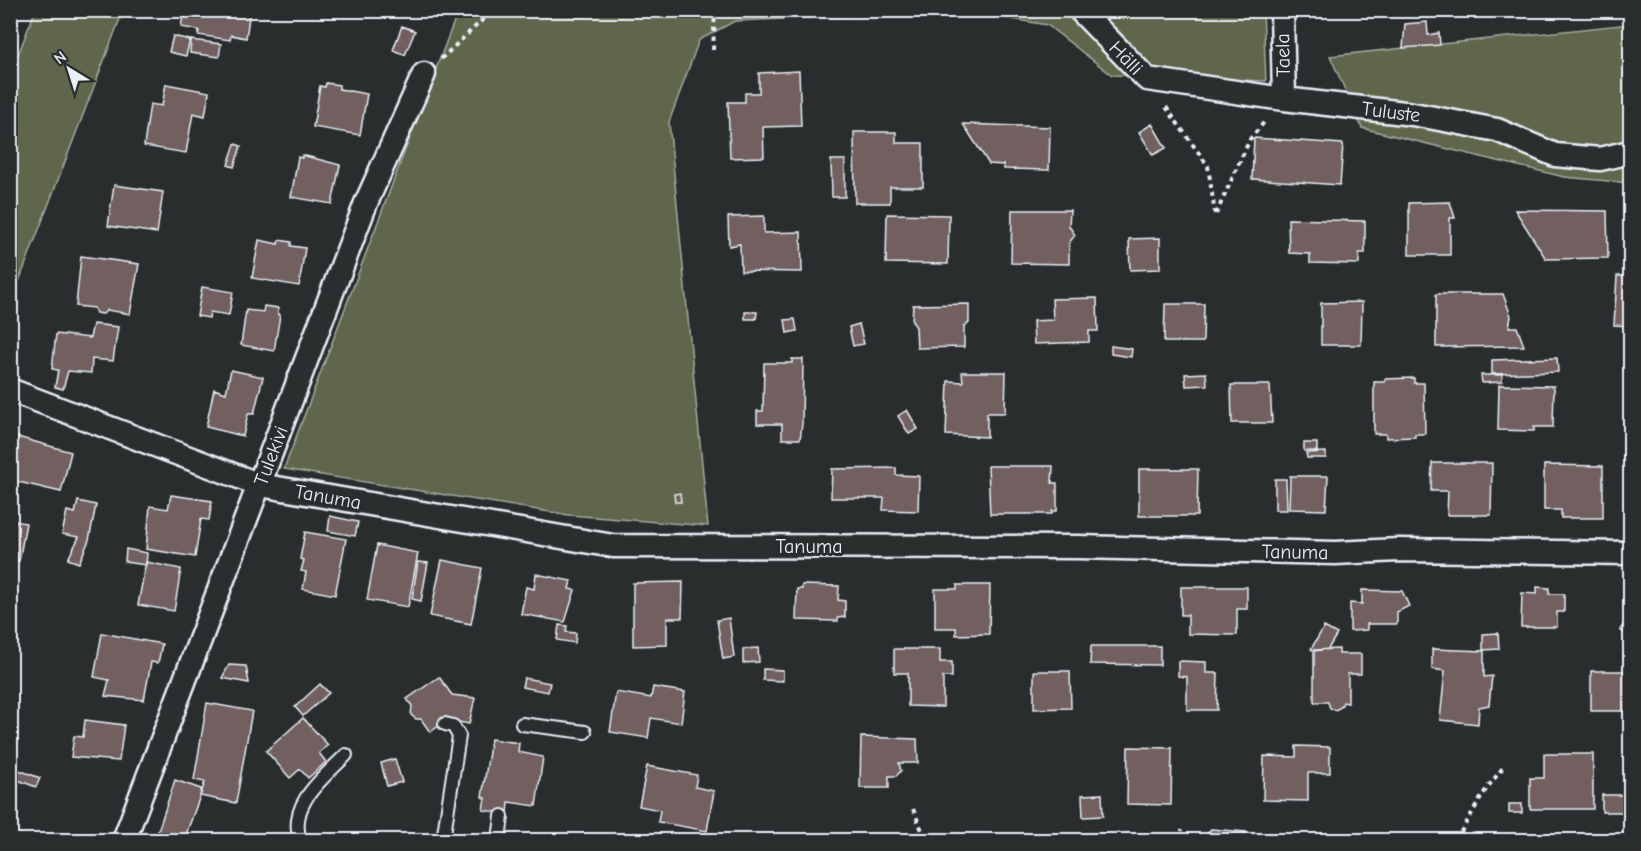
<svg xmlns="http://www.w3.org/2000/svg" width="1641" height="851" viewBox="0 0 1641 851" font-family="'Comic Neue',sans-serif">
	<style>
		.green { fill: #60664c; stroke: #a4aca2; stroke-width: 1.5 }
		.building { fill: #725f5e; stroke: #e8f1f8; stroke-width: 1.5 }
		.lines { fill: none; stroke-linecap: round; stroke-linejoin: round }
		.service-casing { stroke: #e8f1f8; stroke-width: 16 }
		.minor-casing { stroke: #e8f1f8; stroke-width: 27 }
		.path { stroke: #e8f1f8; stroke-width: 4; stroke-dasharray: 4.5 4.5; stroke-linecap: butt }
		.service { stroke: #2a2d2e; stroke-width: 12 }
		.minor { stroke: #2a2d2e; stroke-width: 22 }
		.labels { text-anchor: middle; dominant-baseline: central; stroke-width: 6; stroke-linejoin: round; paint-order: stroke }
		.street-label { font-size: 20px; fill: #e8f1f8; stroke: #2a2d2e }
	</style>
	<rect width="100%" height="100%" fill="#2a2d2e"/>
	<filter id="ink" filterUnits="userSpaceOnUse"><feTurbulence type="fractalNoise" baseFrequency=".0167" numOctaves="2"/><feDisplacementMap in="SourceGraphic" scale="12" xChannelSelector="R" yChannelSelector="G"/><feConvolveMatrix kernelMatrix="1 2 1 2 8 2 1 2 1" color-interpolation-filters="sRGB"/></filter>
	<g filter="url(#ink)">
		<path class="green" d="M35 11H123L11 302V73Z
			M458 11H1263L1266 81 1112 75 1047 25 964 11 735 21 699 40 669 122 708 526 569 515 284 469Z
			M1630 24V183L1564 177 1362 128 1330 56Z"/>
		<path class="building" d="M184 10H250L246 38 231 35 230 40 198 35 199 30 181 27Z
			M1427 22 1428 35 1439 33 1440 45 1403 48 1405 24Z
			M402 26 415 31 405 55 393 50Z
			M173 36 190 40 186 56 169 52Z
			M191 40 221 44 219 57 190 53Z
			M799 71 801 126 763 127 764 157 730 158 728 102H745V93H759V73Z
			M326 83 339 85V89L367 94 360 135 313 127 320 86 325 87Z
			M166 84 209 92 205 116 193 113 186 153 144 146 150 104 162 106Z
			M963 124 1050 127 1049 170 1004 169V165L989 164Z
			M1152 124 1166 148 1153 155 1139 132Z
			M854 132H896V143H923V187H890V203H855Z
			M1254 138 1343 144 1340 185 1252 179Z
			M235 144 241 146 234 167 228 165Z
			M302 155 340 165 332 204 291 197 298 157 302 158Z
			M831 160H845V197H832Z
			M114 185 163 192 157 233 108 226Z
			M1450 202 1455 218H1450V255H1409V203Z
			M1012 210H1070L1069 226 1075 235 1069 243V264L1011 263Z
			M1515 210 1607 211 1608 258 1546 259Z
			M887 214 949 215 948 264 886 263Z
			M764 216V233L801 232 802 272 741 271 740 244 729 246 728 217Z
			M1288 219 1365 221V253H1359V264L1310 263V254L1289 253Z
			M1160 238V269L1130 270 1129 239Z
			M259 240 278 244 279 240 291 242V246L305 248 299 286 252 278Z
			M81 256 139 264 130 314 107 310 103 314 96 313 94 308 76 306Z
			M1617 276H1630V326L1614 325Z
			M202 287 233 292 229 315 210 312 209 318 197 316Z
			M1436 294H1503L1511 316 1509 327H1517L1524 346 1436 347Z
			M1097 298 1098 331H1089V342L1034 344 1033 321 1053 320 1052 299Z
			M1362 302 1361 345H1321V303Z
			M969 304V323L964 326V347L917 348 916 327 912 321 913 305Z
			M1165 304H1204L1203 342H1164Z
			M264 306 278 308V315H280L274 351 241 345 246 310 263 312Z
			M745 312H757L756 319H745Z
			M795 319 797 331 787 333 785 320Z
			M93 324 118 327 113 361 92 359 91 373 68 371 63 389 55 387 58 370 52 369 56 334 90 338Z
			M859 324 864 344 853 346 849 327Z
			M1111 346 1132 349 1131 357 1111 354Z
			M1557 358 1558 372 1492 374V360Z
			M792 359H803L802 424 800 439H782V424H757V411H763L764 363H792Z
			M231 370 263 377 254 414H248L243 436 206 427 214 389 226 393Z
			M962 372H1006L1005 413H987V437L946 435 948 381 963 382Z
			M1206 373 1207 385 1186 386 1185 374Z
			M1481 375H1502V382L1482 383Z
			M1414 378V383H1424L1425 434H1415V437L1386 438V434H1374V382H1385V379Z
			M1231 385H1270L1272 423H1232Z
			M1499 385 1554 386 1553 427H1534V431L1498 430Z
			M907 410 918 429 909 434 898 416Z
			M14 436 71 452 61 492 10 480V441Z
			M1304 443H1317V451H1304Z
			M1326 452V458H1307L1306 453Z
			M1432 463H1492L1491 515H1447L1448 491H1431Z
			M1544 465 1603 466V518H1561V510H1544Z
			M988 466H1053L1052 483H1057V511H1052V514H990Z
			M896 468V475L919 476 918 511 883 510 884 498H831L832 469Z
			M1139 469H1198L1197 516H1139Z
			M1290 476H1328L1326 510 1289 509Z
			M1275 479H1286L1287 510H1275Z
			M680 493 681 502H675L674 494Z
			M171 495 212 501 209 520 201 519 195 557 146 549 150 506 168 509Z
			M78 501 96 505 89 540 79 563 68 559 79 537 62 534 67 511 75 513Z
			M330 516 358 522 355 536 328 531Z
			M10 520 26 523 19 561 10 559Z
			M305 532 346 539 335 595 303 589 306 572 301 571 304 560 300 559Z
			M377 545 418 553 408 607 367 600Z
			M126 549 147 553 146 565 125 562Z
			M442 560 482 568 471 624 430 616Z
			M146 562 181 569 174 611 138 605Z
			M418 562 428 563 421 601 412 599Z
			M536 574 571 581 569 589 575 590 565 622 521 614 526 587 534 589Z
			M683 582 682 618H667V645L633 646V583Z
			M802 585 839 586 838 600 845 601V617L838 618V621L796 620 797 589H802Z
			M957 585H990L989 634 956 635V628H935V589H957Z
			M1181 587H1247V609H1237V635L1188 634V615H1181Z
			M1537 587 1549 588V594H1564V612H1557V627H1521L1522 593 1537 594Z
			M1362 590 1402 591 1409 606 1397 612V624H1367V630L1350 631V603L1362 604Z
			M1630 614V637L1620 630Z
			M729 618 734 657 723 659 717 620Z
			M559 625 567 626 566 632 576 633 575 643 557 640Z
			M1324 627 1337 634 1328 649 1314 651 1311 649Z
			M102 633 162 644 158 663 151 662 144 700 105 696 109 680 94 677Z
			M1498 633 1499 649 1483 650V634Z
			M1091 646H1160V665L1090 664Z
			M758 648 759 662 743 663V649Z
			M894 649H940V662H952V677H943V707L908 706V673H894Z
			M1339 649V654H1361V674H1348V703L1343 702 1341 707 1335 710 1330 708 1328 702H1314V650Z
			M1432 649 1484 651V677L1492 676 1489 705 1479 707 1478 724 1440 720 1445 671 1432 669Z
			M1178 661 1206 662V673H1218L1217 710H1187V677L1178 676Z
			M229 665 246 666 249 683 222 678Z
			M763 669 783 670V681L763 680Z
			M1034 671H1070L1071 708 1034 709Z
			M1591 671H1628V711H1591Z
			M439 677 452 695 475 698 469 724 448 720 430 732 421 719H416L411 715 412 706 407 699Z
			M524 678 550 683 548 692 522 687Z
			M320 684 329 693 303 716 295 707Z
			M653 687 685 692 681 723 651 718 648 738 610 732 616 692 651 698Z
			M207 703 252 711 236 803 200 796 205 782 194 780Z
			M303 718 328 745 319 753 326 762 308 778 300 769 290 778 266 751Z
			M85 720 124 725 119 761 71 757 74 736 83 737Z
			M861 737 917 739 918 763H899L901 771 896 776H889V788H860Z
			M491 739 519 743 518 752 543 757 536 806 509 802 508 814 483 810 485 798 482 797Z
			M1296 746 1330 747V773H1308V801L1263 800 1264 756 1296 757Z
			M1128 747 1172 748 1171 805 1127 804Z
			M1544 754H1593V809H1530V778H1544Z
			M395 759 402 782 387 786 381 763Z
			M647 766 697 775 695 787 714 791 707 831 658 822 660 810 639 806Z
			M16 769 40 778 36 787 13 778Z
			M175 780 201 789 200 796 184 840H155Z
			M1102 794 1103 816 1083 817 1082 795Z
			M1602 795H1630V812H1602Z
			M1509 804H1522V813H1509Z
			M1211 829 1246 832 1244 840H1203Z
			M1084 834H1107V840H1084Z
			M1606 836H1619V840H1606Z"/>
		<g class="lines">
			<g class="service-casing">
				<path id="service" d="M522 724 585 732
					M300 840C288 804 323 778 346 755
					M443 840 459 736 453 726 445 724
					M499 840 502 816"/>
			</g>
			<g class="minor-casing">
				<path id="minor" d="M1080 10 1147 79 1284 99 1413 114 1497 130 1555 155 1600 159 1630 152
					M1282 10 1284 99
					M10 390 260 485 613 546 1077 547 1335 553 1399 550 1630 553
					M124 840 366 203 424 74"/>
			</g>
			<path class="path" d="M713 50 715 10
				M441 59 493 10
				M1166 107 1208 166 1215 214
				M1216 214 1250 139 1266 120
				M913 809 926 840
				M1180 840 1182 830
				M1456 840 1487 788 1505 765"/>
			<use href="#service" class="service"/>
			<use href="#minor" class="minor"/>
		</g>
	</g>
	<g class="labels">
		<g class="street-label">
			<text transform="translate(1283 55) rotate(-91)">Taela</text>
			<text transform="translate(1126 58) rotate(46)">Hälli</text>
			<text transform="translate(1391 112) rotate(7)">Tuluste</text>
			<text transform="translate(271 456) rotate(-69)">Tulekivi</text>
			<text transform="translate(328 497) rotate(10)">Tanuma</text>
			<text x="809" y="546">Tanuma</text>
			<text transform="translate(1295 552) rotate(1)">Tanuma</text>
		</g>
	</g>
	<rect width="1641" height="851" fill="none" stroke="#2a2d2e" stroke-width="36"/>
	<rect x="18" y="18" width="1605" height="815" fill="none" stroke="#e8f1f8" stroke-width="2" filter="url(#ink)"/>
	<g transform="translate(69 69) rotate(322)" stroke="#2a2d2e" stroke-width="4.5" paint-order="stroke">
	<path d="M0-4.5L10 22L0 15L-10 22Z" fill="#e8f1f8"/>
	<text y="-9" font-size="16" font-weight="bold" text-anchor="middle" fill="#e8f1f8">N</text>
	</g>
</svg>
